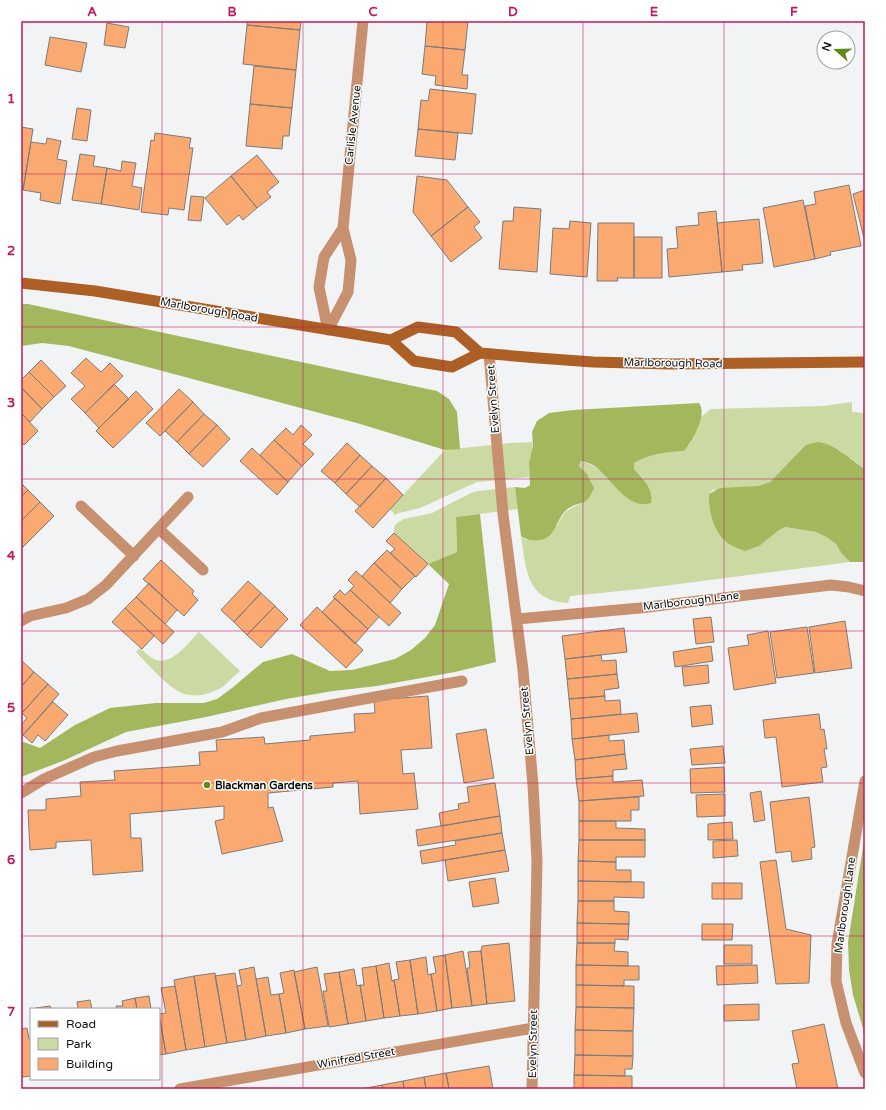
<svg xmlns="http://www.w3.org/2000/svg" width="886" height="1110" viewBox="0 0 886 1110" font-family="'Varela Round',sans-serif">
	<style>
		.green { fill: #cbd9a3 }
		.forest { fill: #a3b85c }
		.building { fill: #faaa70; stroke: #7d7b7a }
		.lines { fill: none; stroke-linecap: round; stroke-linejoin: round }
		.minor { stroke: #c7916f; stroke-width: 11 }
		.secondary { stroke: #ad6025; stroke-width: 11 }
		.grid { fill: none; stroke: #c2185b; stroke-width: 1; stroke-opacity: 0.55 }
		.poi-dot { fill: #5d8a1b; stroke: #fff; stroke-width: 1.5 }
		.labels { text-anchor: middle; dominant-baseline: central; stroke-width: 3; stroke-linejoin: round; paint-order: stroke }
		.street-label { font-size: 11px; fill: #101011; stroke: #fff }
		.poi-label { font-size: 11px; font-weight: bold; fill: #101011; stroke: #fff; text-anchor: start }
		.neatline { fill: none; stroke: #c2185b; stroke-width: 1.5 }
		.grid-label { font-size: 13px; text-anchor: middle; font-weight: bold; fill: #c2185b }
	</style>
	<rect width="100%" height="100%" fill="#f1f3f5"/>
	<path class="green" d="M852 402V412L865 413V469L839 450 796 456 770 482 758 486 713 490 709 494C708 506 712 517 716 528L779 529 784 527 816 532 828 538 836 544 842 554 850 562 640 589 570 596 568 603C526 601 526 568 521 536L526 540 557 526C564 511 568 509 583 503L587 474 579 466 581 461C599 465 608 481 622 493 625 497 630 499 634 502L644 479 634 469V463C649 454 666 452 684 451L689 445 698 429 701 417 711 409 823 406Z
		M532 442C535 453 527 465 530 477L477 482 420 508 399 513 395 515 390 509 445 450 511 443Z
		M515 487 518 509 456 517 457 552 428 564 394 533V527L397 523 404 519 432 513 471 493 478 491Z
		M199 632 240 671C234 676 229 681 224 686 213 693 198 698 185 694 171 691 147 663 136 652L140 648C144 651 148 656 152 658 170 669 188 643 199 632Z"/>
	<path class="forest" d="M21 304H28L437 391 449 399 457 412 460 449 445 450 357 423 69 346 42 343 21 346Z
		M699 403C708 415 692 442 684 451 667 452 649 454 634 463V469C642 478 654 489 651 503 629 510 614 483 600 471 595 465 588 462 581 461L579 466 587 474 594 488C586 507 583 500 569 508 555 517 558 538 539 540 531 541 527 540 521 536L515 487 525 488 530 485 529 463 533 446 532 432 537 421 549 413 573 410Z
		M818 442C837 445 849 459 865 469V562H850L842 554 836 544 828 538 816 532 785 527 779 530 759 546 745 551C737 548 729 545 723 539 713 528 708 509 709 494L720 488 758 486 770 482 806 445Z
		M480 514 496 662 455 672 377 686 333 691 286 699 206 717 126 732 65 760 21 777V741L40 748 75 725 110 708 156 703H204L217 699 232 688 263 662 292 654 330 671 352 670 395 659 411 650 425 638 435 625 449 584 428 564 457 552 456 517Z
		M865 835V1035L853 995 849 970 848 942Z"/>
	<path class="building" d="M247 21H301L300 30 247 25Z
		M427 21H468L465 50 425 46Z
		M107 23 129 27 125 48 104 45Z
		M247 25 300 30 296 70 243 64Z
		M50 37 87 43 81 72 45 65Z
		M425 46 465 50 462 75H468L467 89 435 85 436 76 422 74Z
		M254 66 296 70 292 108 250 104Z
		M430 89 476 94 472 134 418 129 421 100 428 101Z
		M250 104 292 108 289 136H283L282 149 246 146Z
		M77 108 91 110 87 141 72 139Z
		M21 127 33 129 23 190H21Z
		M418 129 458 133 455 160 415 156Z
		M155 133 191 138 189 148H193L184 210 169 208 168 215 141 212 151 140 154 141Z
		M47 138 61 141 57 159 67 161 60 204 40 200 41 193 23 190 31 142 46 144Z
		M80 154 95 156 93 166 107 168 101 204 72 200Z
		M257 155 279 182 267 192 271 197 257 208 231 176Z
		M122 161 136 163 132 186 142 188 139 210 101 204 107 168 121 171Z
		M231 176 257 208 243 220 239 215 227 225 205 198Z
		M417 176 447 180 468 207 431 236 413 212Z
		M849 185 861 246 830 252 831 255 815 259 805 206 816 204 814 192Z
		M865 190V242L853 194Z
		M191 196 204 197 201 221 188 220Z
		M803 200 815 259 774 267 763 208Z
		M468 207 480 222 474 227 482 238 451 262 431 236Z
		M514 207 541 209 537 272 499 269 503 221H513Z
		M716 211 722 272 669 277 667 249 678 248 676 227 699 225 698 213Z
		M759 219 763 263 742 265 743 270 722 272 717 223Z
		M570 221 591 223 587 277 550 274 553 228 569 229Z
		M598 223H634V278H617L618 281H597Z
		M634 237H662V278H634Z
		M86 358 101 372 110 363 123 376 85 413 71 399 85 386 71 373Z
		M41 360 66 386 54 397 29 372Z
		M29 372 54 397 42 409 21 387V380Z
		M114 384 129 399 99 428 85 413Z
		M21 387 42 409 30 422 21 413Z
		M179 389 193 402 160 436 146 423Z
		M136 391 153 409 113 448 96 431Z
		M193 402 204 414 177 442 165 431Z
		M21 413 38 431 24 445 21 442Z
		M204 414 217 425 189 454 177 442Z
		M217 425 230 439 203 467 189 454Z
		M301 425 312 435 303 444 314 454 302 466 274 440 286 428 293 435Z
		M274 440 302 466 288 482 260 455Z
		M347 443 360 455 335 483 321 471Z
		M252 448 288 482 277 495 240 461Z
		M360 455 372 466 346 494 335 483Z
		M372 466 386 478 360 507 346 494Z
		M386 478 403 495 373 528 355 511Z
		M21 483 28 490 21 497Z
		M28 490 40 502 21 521V497Z
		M40 502 54 516 21 549V521Z
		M394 533 428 564 416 577 390 553 395 549 386 541Z
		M387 550 415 576 402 589 374 563Z
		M161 560 194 591 192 594 198 600 184 616 143 579Z
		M374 563 402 589 390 603 362 576Z
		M356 571 401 613 389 626 350 590 354 586 348 580Z
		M248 581 261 593 234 622 221 610Z
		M149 583 177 610 165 624 136 597Z
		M340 590 345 595 350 590 379 617 368 629 333 597Z
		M261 593 275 606 247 635 234 622Z
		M136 597 174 632 163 644 125 608Z
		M335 598 368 629 355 644 322 612Z
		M275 606 288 619 261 648 247 635Z
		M317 607 363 650 346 668 300 625Z
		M125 608 154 636 142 649 112 622Z
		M711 617 714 642 696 644 693 619Z
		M845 621 852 668 815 673 809 627Z
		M807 627 814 673 777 678 770 632Z
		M624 628 627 652 565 659 562 636Z
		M768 631 776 683 734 690 728 648 749 645 747 635Z
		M711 646 713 661 675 667 673 652Z
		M601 655 602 661 616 660 617 674 567 679 565 659Z
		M21 660 34 672 21 687Z
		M708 665 709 683 684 686 682 667Z
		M34 672 48 684 21 714V687Z
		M617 674 619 688 604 690 605 696 569 699 567 679Z
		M48 684 59 694 23 735 21 733V725L27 718 22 713Z
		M428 696 432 748 401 750 403 774 414 773 418 809 360 814 358 781 333 783V787L268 793V808L273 807 283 841 222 854 215 821 224 819V806L130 814 131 838H141L143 871 93 875 91 840 56 842V848L30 850 28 810H46V799L81 796 80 782 115 780 114 771 200 765 199 752 217 751 216 740 264 737 265 744 310 740V736L355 732 354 714 375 713 374 700Z
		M605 696V701L620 700 621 714 571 719 569 699Z
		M53 702 68 715 45 741 38 735 32 743 23 735Z
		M711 705 713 724 692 727 690 707Z
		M637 713 639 732 572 739 571 719Z
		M819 714 821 730 824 729 827 749H824L827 767 821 768 823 782 782 787 776 737 765 738 763 720Z
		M486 729 494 778 464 783 456 734Z
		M609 735V741L624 740 625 754 575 760 572 739Z
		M723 746 725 763 692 765 690 749Z
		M625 754 627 769 613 770V776L576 779 575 760Z
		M724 767 725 792 691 793 690 769Z
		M613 776V782L642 780 644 796 579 801 576 779Z
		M495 783 500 816 441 826 439 813 459 809 458 804 469 802 467 787Z
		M761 791 765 820 754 822 750 793Z
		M725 794V816L697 817 696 795Z
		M639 797V810H631V821H579V801Z
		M809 797 815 847 811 848 812 859 792 862 791 851 776 853 770 802Z
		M500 816 502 833 418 846 416 830Z
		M579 821H616V828L645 829V840H579Z
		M732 822 733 839 708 840V824Z
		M502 833 505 850 422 864 420 851 456 845 455 841Z
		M579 840H645V857H616V862L578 861Z
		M737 840 738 856 713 858V841Z
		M505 850 509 871 448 881 445 860Z
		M776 860 786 929 811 935 809 983 776 984 760 862Z
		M578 861 616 862V870H631V882L578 881Z
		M495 878 499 903 473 907 469 882Z
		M578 881 644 882V898L614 897V901H578Z
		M712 883H742V899H712Z
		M578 901H614V911L629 912V924L577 923Z
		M577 923 629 924 628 940 615 939V943H577Z
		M702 924H733L732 940H702Z
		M509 943 515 1001 487 1004 481 951 482 946Z
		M577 943H615L614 951 628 952V966L576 965Z
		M724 945H752V964H724Z
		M463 951 472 1006 452 1008 445 955Z
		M481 951 487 1004 472 1006 467 968H470L468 952Z
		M445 955 452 1008 437 1011 431 974 436 973 433 957Z
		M426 957 428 975 431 974 437 1011 418 1014 410 960Z
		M410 960 418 1014 400 1016 394 980 399 979 396 962Z
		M389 963 392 981 394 980 400 1016 384 1018 376 966Z
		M576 965 639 966V980H624V986L576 985Z
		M757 965 758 983 717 985 716 966Z
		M376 966 384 1018 366 1021 360 985H364L362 968Z
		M254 967 266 1036 246 1040 237 986 242 985 239 970Z
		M317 967 328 1026 305 1029 294 972Z
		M354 969 357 986 360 985 366 1021 348 1024 339 972Z
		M294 970 305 1029 286 1033 279 994 284 993 280 973Z
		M339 972 348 1024 329 1027 323 991H327L324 974Z
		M215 973 227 1043 205 1047 194 976Z
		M235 973 246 1040 227 1043 215 976Z
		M194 976 205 1047 186 1050 174 980Z
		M268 977 271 995 279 994 286 1033 266 1036 256 979Z
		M576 985 634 986V1008L576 1007Z
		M175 986 186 1050 166 1054 159 1014 166 1013 161 988Z
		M149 996 151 1009H137L135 998Z
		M135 998 137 1009H117L116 1006H123L122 1001Z
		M90 1000 92 1009H78L77 1002Z
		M759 1004V1020L724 1021V1005Z
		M50 1006 51 1009 36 1008Z
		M576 1007 634 1008 633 1031 575 1030Z
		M159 1014 166 1054 159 1055Z
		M824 1024 838 1089H797L792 1064 799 1063 792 1031Z
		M27 1028 29 1039 31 1038V1076L22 1077 21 1070V1029Z
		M575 1030 633 1031V1056L575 1055Z
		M575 1055 633 1056 632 1069H625V1076L574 1075Z
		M489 1066 493 1089H449L446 1073Z
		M446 1073 449 1089H426L424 1077Z
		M574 1075 632 1076V1089H574Z
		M424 1077 426 1089H404L403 1081Z
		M403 1081 404 1089H383L382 1085Z
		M382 1085 383 1089H361Z"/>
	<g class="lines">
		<path class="minor" d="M328 330 348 292 351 260 343 228 363 21
			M328 330 319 287 324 257 343 228
			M489 354 503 514 523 670 533 785 537 861 532 1089
			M81 506 134 556
			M159 529 203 570
			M517 619 640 608 831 585 849 587 865 591
			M21 621 30 616 66 608 88 599 106 585 188 497
			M865 781 837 944 836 981 846 1023 865 1073
			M21 793 44 779 94 757 117 751 222 732 261 718 462 681
			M180 1089 533 1028"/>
		<path class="secondary" d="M21 283 95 291 391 340 414 361 452 367 480 353
			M391 340 418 327 456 332 480 353 538 358 593 362 670 364 865 362"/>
	</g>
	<path class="grid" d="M162 21V1089M303 21V1089M443 21V1089M583 21V1089M724 21V1089M21 174H865M21 327H865M21 479H865M21 631H865M21 783H865M21 936H865"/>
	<circle class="poi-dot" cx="207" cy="785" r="4"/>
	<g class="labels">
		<g class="street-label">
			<text transform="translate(353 125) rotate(-84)">Carlisle Avenue</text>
			<text transform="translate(209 310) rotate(10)">Marlborough Road</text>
			<text transform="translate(673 363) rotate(1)">Marlborough Road</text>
			<text transform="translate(493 399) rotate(-94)">Evelyn Street</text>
			<text transform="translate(691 601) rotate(-7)">Marlborough Lane</text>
			<text transform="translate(527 721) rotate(-95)">Evelyn Street</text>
			<text transform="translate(845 905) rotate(-82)">Marlborough Lane</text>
			<text transform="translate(533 1044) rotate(-89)">Evelyn Street</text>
			<text transform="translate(356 1058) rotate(-10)">Winifred Street</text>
		</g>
		<g class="poi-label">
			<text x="215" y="785">Blackman Gardens</text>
		</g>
	</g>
	<rect width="886" height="1110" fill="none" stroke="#ffffff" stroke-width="44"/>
	<rect x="30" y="1008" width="130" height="72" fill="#ffffff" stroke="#9f9fa0"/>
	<rect x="38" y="1021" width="20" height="6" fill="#ad6025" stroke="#9f9fa0"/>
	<text x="66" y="1028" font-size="12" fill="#101011">Road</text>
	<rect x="38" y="1038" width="20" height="12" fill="#cbd9a3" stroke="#9f9fa0"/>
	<text x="66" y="1048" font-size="12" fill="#101011">Park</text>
	<rect x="38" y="1058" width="20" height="12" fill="#faaa70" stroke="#9f9fa0"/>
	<text x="66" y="1068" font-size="12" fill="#101011">Building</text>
	<g transform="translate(836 50) rotate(290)"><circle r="19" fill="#ffffff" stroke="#9f9fa0"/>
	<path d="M0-3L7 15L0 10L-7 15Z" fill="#5d8a1b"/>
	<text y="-6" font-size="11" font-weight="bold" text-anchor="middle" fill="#101011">N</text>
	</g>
	<rect x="22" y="22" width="842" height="1066" class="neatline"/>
	<g class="grid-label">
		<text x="92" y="16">A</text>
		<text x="232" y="16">B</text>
		<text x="373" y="16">C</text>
		<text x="513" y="16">D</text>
		<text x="654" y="16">E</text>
		<text x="794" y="16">F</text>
		<text x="11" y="103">1</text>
		<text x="11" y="255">2</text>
		<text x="11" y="407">3</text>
		<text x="11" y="560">4</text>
		<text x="11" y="712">5</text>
		<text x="11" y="864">6</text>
		<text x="11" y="1016">7</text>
	</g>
</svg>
